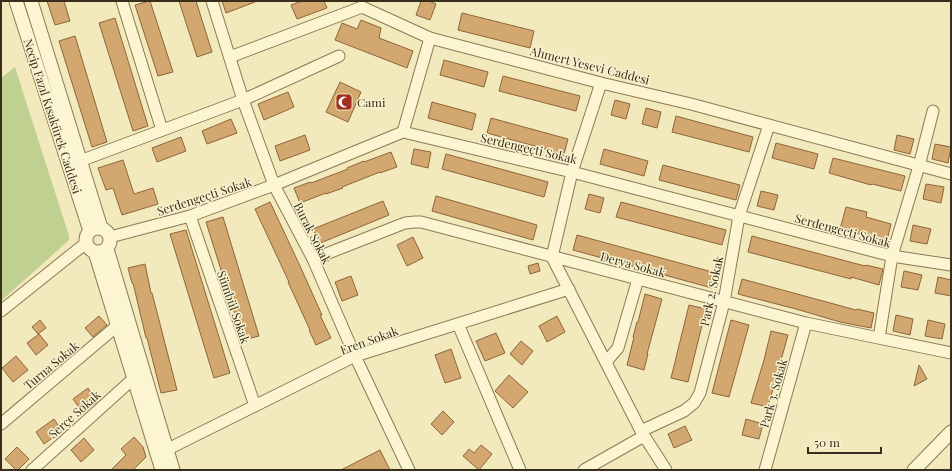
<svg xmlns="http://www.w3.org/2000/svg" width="952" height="471" viewBox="0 0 952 471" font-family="'Playfair Display',serif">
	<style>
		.green { fill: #c0d091 }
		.building { fill: #d3a770; stroke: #8d6639 }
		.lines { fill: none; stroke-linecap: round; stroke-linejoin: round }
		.minor-casing { stroke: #8b7955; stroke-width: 13 }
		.tertiary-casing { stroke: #8b7955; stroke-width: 15 }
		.minor { stroke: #fcf5d1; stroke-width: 11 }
		.tertiary { stroke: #fcf5d1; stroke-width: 13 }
		.labels { text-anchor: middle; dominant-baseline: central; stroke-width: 3; stroke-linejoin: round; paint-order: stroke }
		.street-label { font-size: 12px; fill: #392e1b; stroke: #f8f2ce }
		.poi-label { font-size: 12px; fill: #392e1b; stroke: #f8f2ce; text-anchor: start }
	</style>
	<rect width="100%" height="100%" fill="#f2e9bd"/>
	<path class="green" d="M15 67 69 236V240L1 301V78Z"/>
	<path class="building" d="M47 1H64L70 21 55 25Z
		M149 1H150L173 72 158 76 135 5Z
		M179 1H196L212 52 197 57Z
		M222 1H255V2L226 13Z
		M302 1H324L327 8 297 19 291 5Z
		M421 1H429L436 4 430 20 416 15Z
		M462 13 534 31 530 48 458 30Z
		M115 18 148 126 133 131 99 23Z
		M361 20 381 28 379 38 413 51 407 68 335 40 342 23 357 29Z
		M75 36 107 142 92 147 59 41Z
		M444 60 488 72 484 87 440 75Z
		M503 76 580 96 576 111 499 91Z
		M340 82 361 92 348 122 326 112Z
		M288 92 294 107 264 120 258 104Z
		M615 100 630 104 626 119 611 115Z
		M432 102 476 114 472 130 428 118Z
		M646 108 661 112 657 128 642 124Z
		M676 116 753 137 749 152 672 132Z
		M491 118 568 139 564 154 487 133Z
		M231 119 237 133 207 144 202 131Z
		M305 135 310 150 280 161 275 146Z
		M897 135 914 139 910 154 894 150Z
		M181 137 186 151 157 162 152 148Z
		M776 143 818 154 814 169 772 158Z
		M935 144 951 147 948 163 932 159Z
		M414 149 431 152 428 168 411 164Z
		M604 149 648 161 644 176 600 164Z
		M391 152 397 167 380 173V172L342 187 343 188 326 194V193L300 203 294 188 310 182 311 183 348 169 347 168 364 161V162Z
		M446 154 548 182 544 197 442 169Z
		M833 158 905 176 901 191 872 184 871 185 829 173Z
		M123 160 134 194 153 188 158 204 122 215 113 188 106 190 98 168Z
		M663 165 740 185 736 200 659 180Z
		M926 184 944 187 941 203 923 199Z
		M761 191 778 195 774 210 757 206Z
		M589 194 604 198 600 213 585 209Z
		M436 196 537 225 533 240 432 211Z
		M383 201 389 215 318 244 313 229Z
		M270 202 300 266 322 315H320L331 338 316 345 309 330H310L288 282H289L255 209Z
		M621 202 726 230 722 245 616 217Z
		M846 207 867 212 866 217 891 224 887 241 840 229Z
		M223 217 259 336 243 340 206 222Z
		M913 225 931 229 927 244 910 241Z
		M186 230 230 373 214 378 170 234Z
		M577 235 716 273 712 288 573 250Z
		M752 236 865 266 866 265 883 269 879 285 851 277V279L748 252Z
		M413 237 423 258 407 266 397 245Z
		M538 263 540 271 530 274 528 266Z
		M145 264 151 293H152L177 390 161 393 147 338H146L133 283H132L128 268Z
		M904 271 922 275 918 290 901 287Z
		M351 276 358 295 342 301 335 282Z
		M938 277 951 280V296L935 293Z
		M742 279 856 310 857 309 874 313 871 328 840 322 796 309 738 294Z
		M645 294 662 299 647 354H648L644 370 627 365 634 337H633L637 322H638Z
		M689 305 706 309 688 382 671 378Z
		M896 315 913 319 910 335 893 331Z
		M99 316 107 325 93 337 85 328Z
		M557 316 565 332 547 342 539 326Z
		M40 320 46 328 38 334 32 327Z
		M731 320 749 325 729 397 712 393Z
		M928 320 945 324 942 339 925 336Z
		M771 331 788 335 768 407 751 403 764 360Z
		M496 333 505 353 485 361 476 341Z
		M39 334 48 345 36 355 27 343Z
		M521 341 533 351 522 365 510 354Z
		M451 349 461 378 445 383 435 355Z
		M16 356 28 370 13 382 2 368Z
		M919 365 927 379 914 386Z
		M509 375 528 392 513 408 495 391Z
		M88 388 97 402 83 413 73 399Z
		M443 411 454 422 442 435 431 424Z
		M54 419 62 431 44 444 36 432Z
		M746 419 763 424 759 439 742 435Z
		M685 426 692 440 674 448 668 434Z
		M134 437 143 447 146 457 133 470H111L126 455 121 449Z
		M84 438 94 450 81 462 71 450Z
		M481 445 492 454 479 470 463 456 469 449 474 453Z
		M17 447 29 459 18 470H16L5 459Z
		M380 450 390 470H341Z"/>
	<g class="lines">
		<g class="minor-casing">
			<path id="minor" d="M122 1 162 130
				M212 1 243 100 274 185 313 259 355 356 409 470
				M230 57 362 7 430 38 601 83 691 104 951 174
				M601 83 572 172 552 257 641 431 666 470
				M403 132 430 38
				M80 161 243 100 339 56
				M190 216 255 406
				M110 237 190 216 274 185 403 132 572 172 892 256 951 265
				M313 259 405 223 415 222H421L806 323 951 353
				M1 311 86 243
				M458 324 520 470
				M879 338 892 256 919 166 933 111
				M606 362 618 348 638 279
				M1 424 118 325
				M641 431 684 411 694 403 700 393 724 302 739 216 769 125
				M166 450 355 356 569 289
				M32 470 134 378
				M584 470 644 436
				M765 470 806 323"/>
		</g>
		<g class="tertiary-casing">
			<path id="tertiary" d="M16 1 90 231
				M31 1 101 228
				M86 240a12 12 0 1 1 24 0a12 12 0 1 1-24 0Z
				M107 249 173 470
				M95 252 162 470
				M914 470 951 432"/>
		</g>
		<use href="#minor" class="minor"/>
		<use href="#tertiary" class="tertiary"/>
	</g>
	<defs>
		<g id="mosque-square" transform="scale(0.9)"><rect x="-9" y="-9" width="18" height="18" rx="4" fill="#a0311f" stroke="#f8f2ce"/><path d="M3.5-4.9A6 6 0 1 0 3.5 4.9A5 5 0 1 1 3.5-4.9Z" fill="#fff"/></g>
	</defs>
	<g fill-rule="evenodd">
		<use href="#mosque-square" x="344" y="102"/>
	</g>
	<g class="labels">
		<g class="street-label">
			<text transform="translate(590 65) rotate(14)">Ahmert Yesevi Caddesi</text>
			<text transform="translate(53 116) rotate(72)">Necip Fazıl Kısakürek Caddesi</text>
			<text transform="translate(529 148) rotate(13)">Serdengeçti Sokak</text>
			<text transform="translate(204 196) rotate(-18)">Serdengeçti Sokak</text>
			<text transform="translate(843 230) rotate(15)">Serdengeçti Sokak</text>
			<text transform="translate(313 233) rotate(63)">Burak Sokak</text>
			<text transform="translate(633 264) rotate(15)">Derya Sokak</text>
			<text transform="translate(711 291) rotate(-78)">Park 2. Sokak</text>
			<text transform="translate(234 307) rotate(71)">Sümbül Sokak</text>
			<text transform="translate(369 340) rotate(-20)">Eren Sokak</text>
			<text transform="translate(51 365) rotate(-40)">Turna Sokak</text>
			<text transform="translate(773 393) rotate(-74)">Park 3. Sokak</text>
			<text transform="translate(74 414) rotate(-42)">Serçe Sokak</text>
		</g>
		<g class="poi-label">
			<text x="357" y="102">Cami</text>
		</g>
	</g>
	<rect width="952" height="471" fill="none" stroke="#392e1b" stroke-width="4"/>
	<path d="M808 447v6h73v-6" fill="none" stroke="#392e1b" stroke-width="2"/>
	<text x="814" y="447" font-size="12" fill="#392e1b" stroke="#f8f2ce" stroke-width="3" paint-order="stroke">50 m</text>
</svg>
